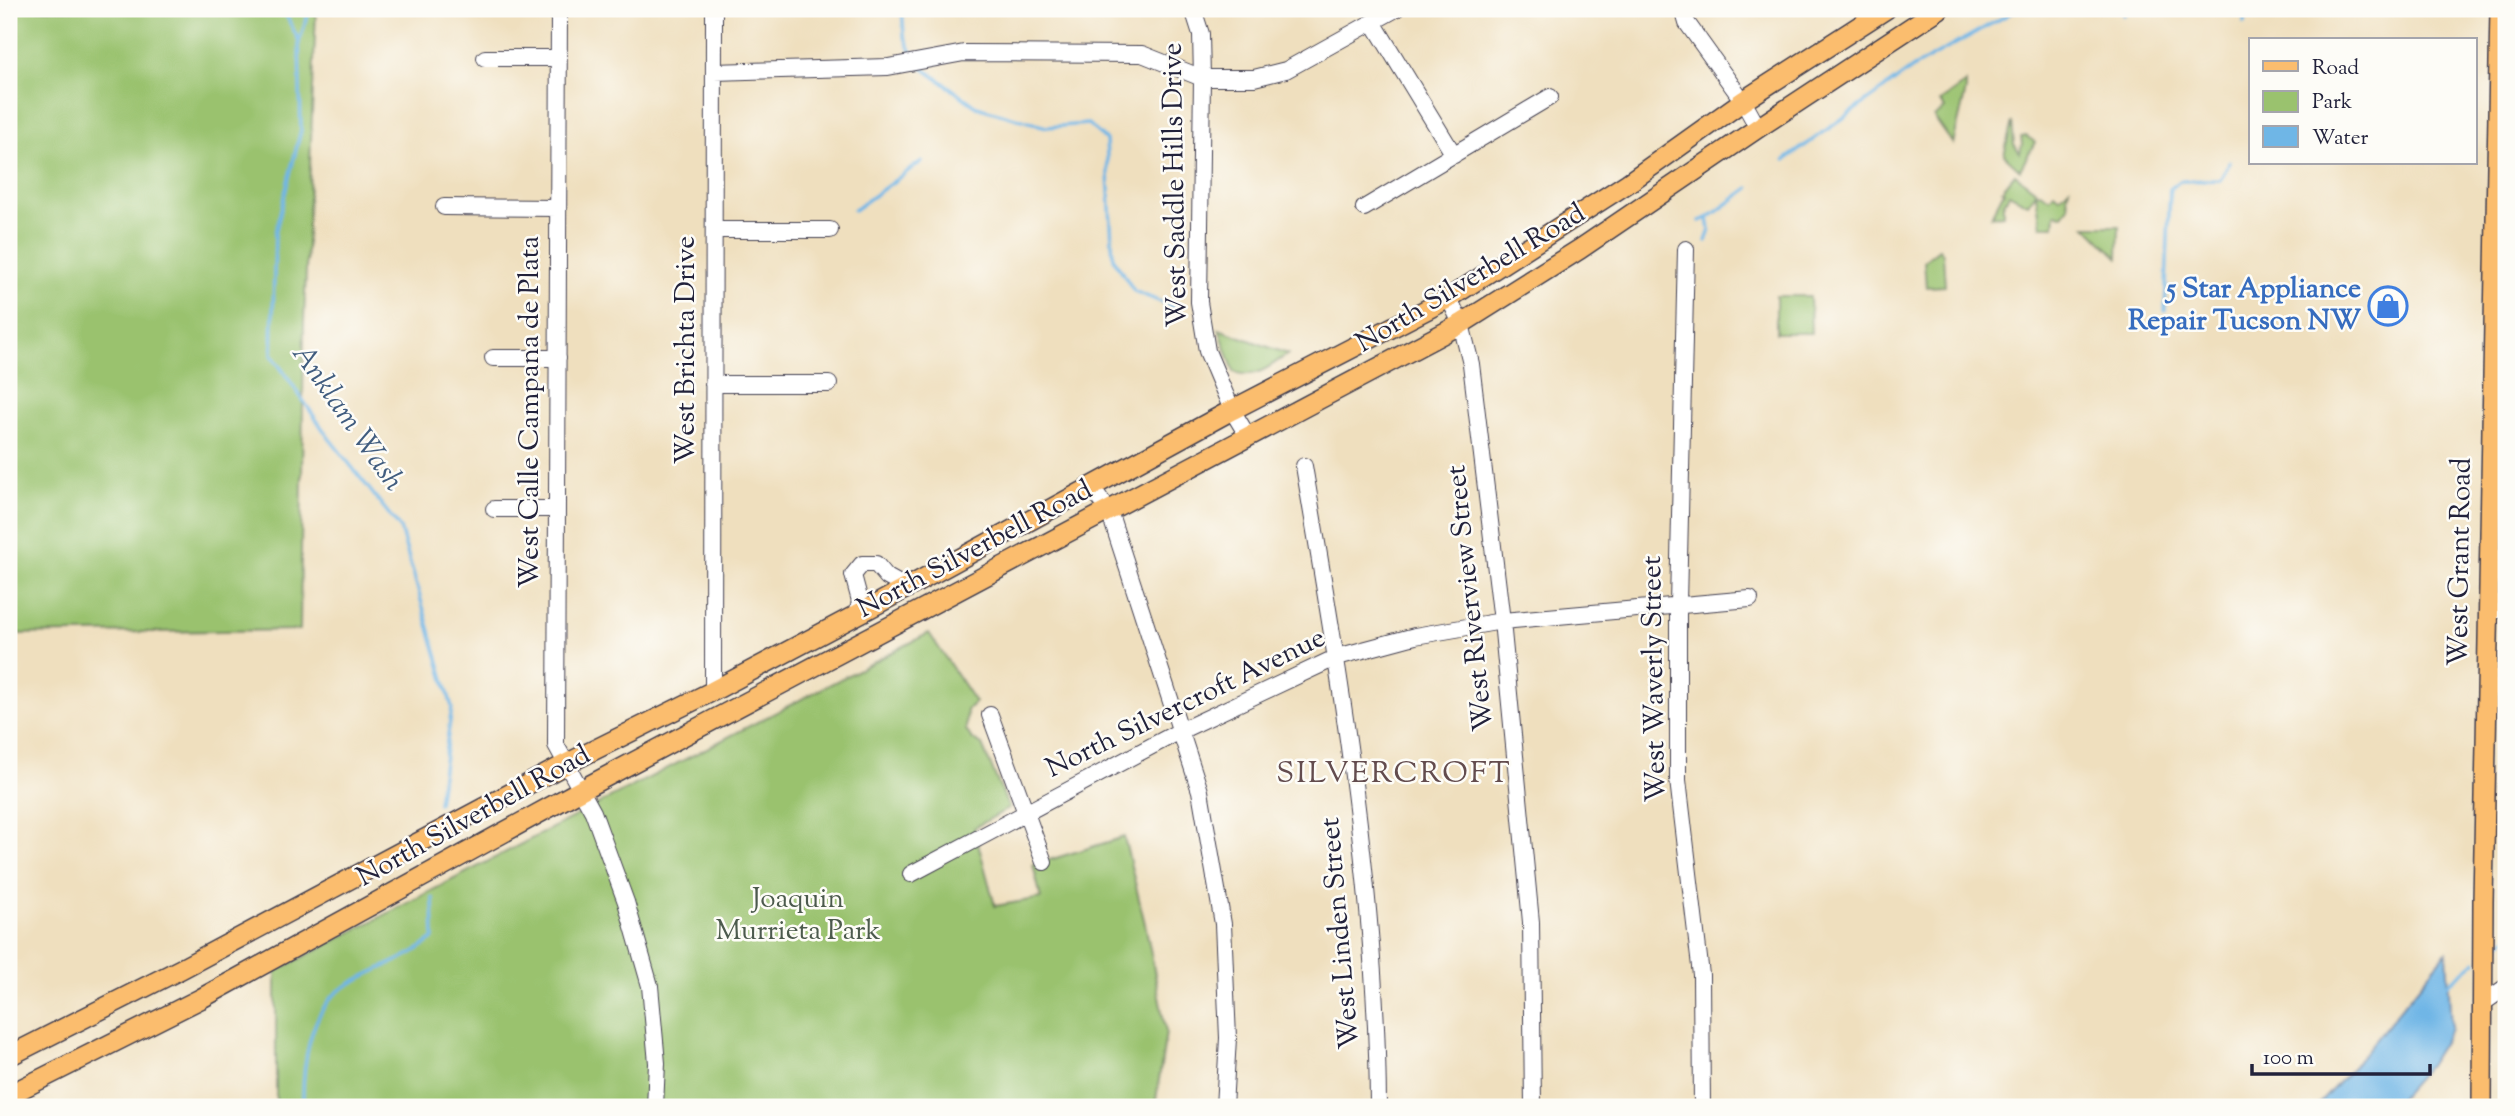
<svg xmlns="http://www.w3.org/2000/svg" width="2515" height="1116" viewBox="0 0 2515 1116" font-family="'Sorts Mill Goudy',serif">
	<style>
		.green { fill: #9ac26e; stroke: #5e7254; stroke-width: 2 }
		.water { fill: #6fb6e6; stroke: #486c90; stroke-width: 2 }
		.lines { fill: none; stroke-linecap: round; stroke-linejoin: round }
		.stream { stroke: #6fb6e6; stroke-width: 3.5 }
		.minor-casing { stroke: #413e4f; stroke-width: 18 }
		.major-casing { stroke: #413e4f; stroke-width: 22 }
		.minor { stroke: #fff; stroke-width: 16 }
		.major { stroke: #fbbd6e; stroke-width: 19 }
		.labels { text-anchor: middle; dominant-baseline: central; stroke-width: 5; stroke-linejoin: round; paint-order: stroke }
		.street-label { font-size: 28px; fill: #22223b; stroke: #fdfcf7 }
		.shop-label { font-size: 28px; font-weight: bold; fill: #366cbe; stroke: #fdfcf7; text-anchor: end }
		.park-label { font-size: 28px; fill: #4c5a4d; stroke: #fdfcf7 }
		.water-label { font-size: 30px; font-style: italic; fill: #415d7f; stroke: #fdfcf7 }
		.neighbourhood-label { font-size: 30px; letter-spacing: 2px; fill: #634c4e; stroke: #fdfcf7 }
	</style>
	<rect width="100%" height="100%" fill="#fdfcf7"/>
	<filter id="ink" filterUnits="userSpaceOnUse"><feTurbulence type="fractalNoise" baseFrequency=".0143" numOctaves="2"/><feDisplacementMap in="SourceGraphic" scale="14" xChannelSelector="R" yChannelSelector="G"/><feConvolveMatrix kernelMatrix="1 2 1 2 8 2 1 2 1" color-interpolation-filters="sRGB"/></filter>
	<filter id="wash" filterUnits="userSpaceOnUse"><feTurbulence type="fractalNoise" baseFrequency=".00686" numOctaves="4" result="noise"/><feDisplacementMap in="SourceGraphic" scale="28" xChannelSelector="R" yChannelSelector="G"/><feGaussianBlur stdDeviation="1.57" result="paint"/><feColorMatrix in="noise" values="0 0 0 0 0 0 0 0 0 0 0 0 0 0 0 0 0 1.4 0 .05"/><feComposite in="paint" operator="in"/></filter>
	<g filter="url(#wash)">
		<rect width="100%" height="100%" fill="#efdfbe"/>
		<path class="green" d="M9 9H316L304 323 300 630 9 634Z
			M1966 83V90L1953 144 1934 117 1945 109 1940 101Z
			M2012 122 2014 144 2020 153 2022 144 2021 137 2026 136 2035 142 2020 170 2004 155Z
			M2015 174 2037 191 2028 204 2009 194 2003 205V215L1991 216 2004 191 2002 190Z
			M2069 188 2067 196 2069 207 2063 215 2055 214 2054 226H2041L2036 195 2040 192 2050 198 2054 193 2060 197Z
			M2086 226H2119L2118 258Z
			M1939 249 1943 254 1945 286 1926 287 1924 261Z
			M1776 296H1810L1811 333H1776Z
			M1219 329 1288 354C1270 366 1256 380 1234 372Z
			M929 633 975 702 967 710 966 730 972 739 982 745 1009 808 974 828 995 906 1041 898 1033 865 1124 837 1146 928 1166 1032 1155 1107H276V971Z"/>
		<path class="water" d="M2447 952 2451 1029 2428 1066 2392 1107H2316L2354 1066Z"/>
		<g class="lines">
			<path class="stream" d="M283 9 299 41
				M310 9 299 42 301 130 275 233 272 355 329 438 400 528 452 707 438 803
				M902 9 904 35 914 57
				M2124 15 2127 9
				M2244 23 2245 9
				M920 66 977 107 1046 127 1088 124 1106 140 1113 258 1134 291 1178 309
				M1785 160 1914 67 2018 9
				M854 210 922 161
				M1700 221 1708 218 1749 188
				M1706 241 1710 230 1708 218
				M2165 311 2170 189 2180 181 2220 180 2230 162
				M2490 950 2506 938
				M2447 985 2476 961
				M303 1107C302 1070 308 1010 343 988 374 968 405 962 434 938L433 898"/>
		</g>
	</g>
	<g filter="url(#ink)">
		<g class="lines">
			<g class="minor-casing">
				<path id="minor" d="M559 9 556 745 593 812 626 902 650 986 657 1063 655 1107
					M1193 9 1201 34 1202 78 1199 302 1207 351 1232 410 1247 435
					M1683 9 1687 23 1743 101 1758 128
					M1373 22 1454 155
					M485 58H558
					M714 72 888 67 964 53 1142 54 1202 78H1254L1286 70 1396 9
					M444 207 558 208
					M1364 208 1550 97
					M714 230H830
					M1686 249 1678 604V780L1701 975 1702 1107
					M1449 298 1461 324 1471 364 1502 621 1531 922 1533 1107
					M493 358H558
					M713 384H829
					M1304 466C1340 678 1377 891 1378 1107
					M1091 486 1109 511 1200 791 1223 924 1228 1038 1224 1107
					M494 509H557
					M2488 610H2506
					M857 615 860 601 853 575 862 564H876L887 577 907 588
					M713 691 714 9
					M990 715 1044 862
					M911 874 1180 731 1337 657 1415 636 1502 621 1750 599
					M2483 1003 2506 987"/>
			</g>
			<g class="major-casing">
				<path id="major" d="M9 1056 181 969 566 764 713 691 879 603 1232 410 1449 298 1628 183 1743 101 1886 9
					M9 1095 200 999 581 790 1461 324 1580 249 1758 128 1939 9
					M2482 1107 2483 902 2500 9"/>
			</g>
			<use href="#minor" class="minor"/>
			<use href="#major" class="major"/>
		</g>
	</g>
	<defs>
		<g id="shop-ring" transform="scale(2.0125)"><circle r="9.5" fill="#fdfcf7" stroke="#3f7fe0" stroke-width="1.5"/><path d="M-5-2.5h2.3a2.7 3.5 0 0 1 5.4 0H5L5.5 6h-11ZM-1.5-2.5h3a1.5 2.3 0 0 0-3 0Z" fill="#3f7fe0"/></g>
	</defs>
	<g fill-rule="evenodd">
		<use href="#shop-ring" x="2388" y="306"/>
	</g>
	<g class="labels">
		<g class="street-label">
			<text transform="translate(1176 185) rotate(-91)">West Saddle Hills Drive</text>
			<text transform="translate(1471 279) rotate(-31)">North Silverbell Road</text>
			<text transform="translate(687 350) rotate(-90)">West Brichta Drive</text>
			<text transform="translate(531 412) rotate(-90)">West Calle Campana de Plata</text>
			<text transform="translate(975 550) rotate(-28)">North Silverbell Road</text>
			<text transform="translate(2461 562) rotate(-89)">West Grant Road</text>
			<text transform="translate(1471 598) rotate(-96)">West Riverview Street</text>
			<text transform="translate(1655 679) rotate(-91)">West Waverly Street</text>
			<text transform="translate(1186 704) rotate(-26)">North Silvercroft Avenue</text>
			<text transform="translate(474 817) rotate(-29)">North Silverbell Road</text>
			<text transform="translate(1341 933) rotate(-95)">West Linden Street</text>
		</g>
		<g class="shop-label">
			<text x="2361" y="290">5 Star Appliance<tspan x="2361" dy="32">Repair Tucson NW</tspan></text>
		</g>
		<g class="park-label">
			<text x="798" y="900">Joaquin<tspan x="798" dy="32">Murrieta Park</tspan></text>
		</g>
		<g class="water-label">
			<text transform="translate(347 418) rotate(55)">Anklam Wash</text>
		</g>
		<g class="neighbourhood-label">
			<text x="1394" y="774">SILVERCROFT</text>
		</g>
	</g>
	<rect width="2515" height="1116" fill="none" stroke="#fdfcf7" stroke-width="35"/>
	<rect x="2249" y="38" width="228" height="126" fill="#fdfcf7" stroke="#a5a5ac" stroke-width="2"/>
	<rect x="2263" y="61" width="35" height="10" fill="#fbbd6e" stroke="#a5a5ac" stroke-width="2"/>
	<text x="2312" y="74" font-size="21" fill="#22223b">Road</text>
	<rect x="2263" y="91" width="35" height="21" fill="#9ac26e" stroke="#a5a5ac" stroke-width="2"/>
	<text x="2312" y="108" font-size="21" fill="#22223b">Park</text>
	<rect x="2263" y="126" width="35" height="21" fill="#6fb6e6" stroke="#a5a5ac" stroke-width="2"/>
	<text x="2312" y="144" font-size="21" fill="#22223b">Water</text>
	<path d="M2252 1064v10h178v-10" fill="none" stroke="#22223b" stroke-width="3.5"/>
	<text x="2263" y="1064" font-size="21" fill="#22223b" stroke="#fdfcf7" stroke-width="5" paint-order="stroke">100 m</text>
</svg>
